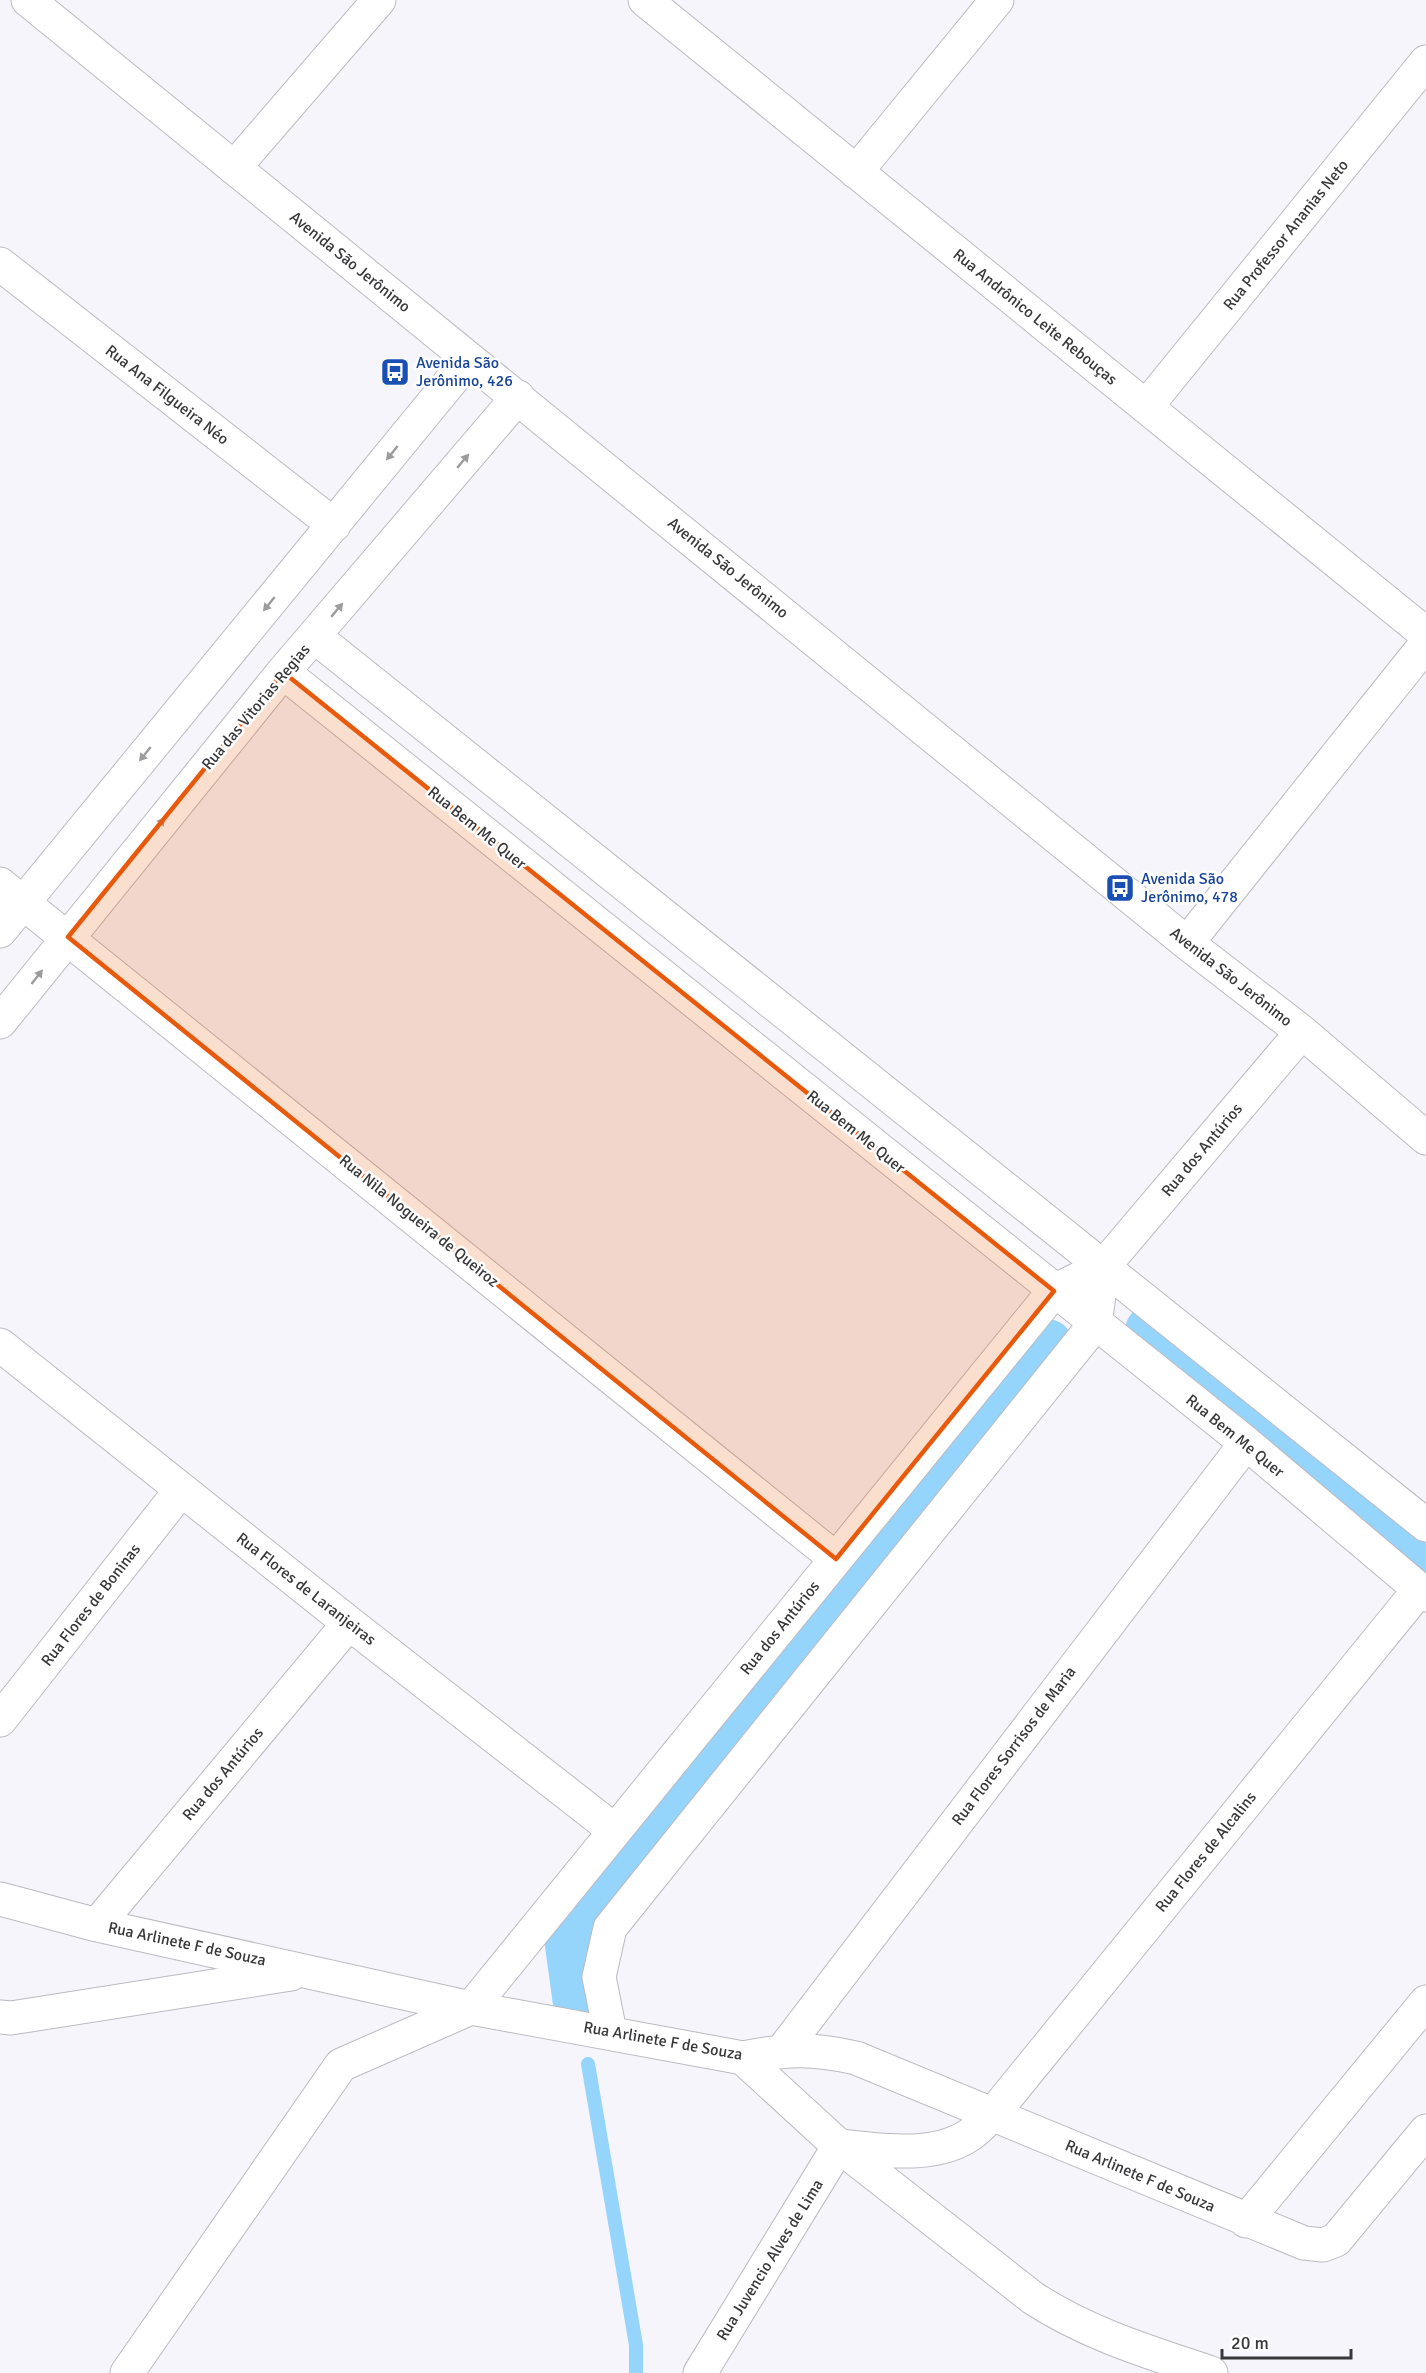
<svg xmlns="http://www.w3.org/2000/svg" width="1426" height="2373" viewBox="0 0 1426 2373" font-family="Signika,sans-serif">
	<style>
		.lines { fill: none; stroke-linecap: round; stroke-linejoin: round }
		.stream { stroke: #95d4fb; stroke-width: 14 }
		.canal { stroke: #95d4fb; stroke-width: 45 }
		.street-casing { stroke: #bcbac1; stroke-width: 35 }
		.street { stroke: #fff; stroke-width: 33 }
		.oneway { fill: #9c9c9d }
		.marked { fill: #e8590c; fill-opacity: 0.2; stroke: #e8590c; stroke-width: 4.5; stroke-linejoin: round }
		.labels { text-anchor: middle; dominant-baseline: central; stroke-width: 5; stroke-linejoin: round; paint-order: stroke }
		.street-label { font-size: 16px; fill: #38383b; stroke: #fff }
		.transit-label { font-size: 16px; fill: #164399; stroke: #fff; text-anchor: start }
	</style>
	<rect width="100%" height="100%" fill="#f6f5fc"/>
	<g class="lines">
		<path class="stream" d="M588 2064 636 2345V2373"/>
		<path class="canal" d="M1148 1329 1426 1551
			M575 2000 566 1934 1049 1342"/>
		<g class="street-casing">
			<path id="street" d="M28 0 1187 943 1302 1032 1426 1138
				M645 0 1426 634
				M234 168 379 0
				M856 172 997 0
				M0 264 334 525
				M1146 407 1426 62
				M314 636 1426 1525
				M283 672 1246 1443 1426 1595
				M0 884 836 1559
				M0 931 469 359
				M1187 943 1426 644
				M0 1022 283 672 518 397
				M0 1345 349 1623 614 1830
				M0 1720 181 1490
				M0 1899 97 1925 471 2008 743 2058C787 2049 811 2048 856 2058L1304 2243 1323 2245 1336 2240 1426 2131
				M97 1925 349 1623
				M0 2017 11 2018 291 1974
				M610 2032 599 1977 610 1928 1095 1324 1103 1267
				M783 2050 1246 1443
				M743 2058 839 2146 1033 2298C1088 2334 1149 2352 1211 2373
				M1246 2221 1426 2002
				M127 2373 341 2065 471 2008 1054 1291 1103 1267 1302 1032
				M700 2373 839 2146C880 2150 932 2159 968 2136 977 2131 985 2121 993 2114L1419 1590"/>
		</g>
		<use href="#street" class="street"/>
	</g>
	<defs><path id="oneway-solid" d="M-6-.8H1V-3.2L6.5 0L1 3.2V.8H-6Z" transform="scale(1.5)"/></defs>
	<g class="oneway">
		<use href="#oneway-solid" transform="translate(392 453) rotate(129)"/>
		<use href="#oneway-solid" transform="translate(463 461) rotate(-50)"/>
		<use href="#oneway-solid" transform="translate(269 604) rotate(129)"/>
		<use href="#oneway-solid" transform="translate(337 610) rotate(-50)"/>
		<use href="#oneway-solid" transform="translate(145 754) rotate(129)"/>
		<use href="#oneway-solid" transform="translate(159 825) rotate(-51)"/>
		<use href="#oneway-solid" transform="translate(37 977) rotate(-52)"/>
	</g>
	<path class="marked" d="M283 672 1054 1291 836 1559 68 937Z"/>
	<defs>
		<g id="bus-square" transform="scale(1.5)"><rect x="-9" y="-9" width="18" height="18" rx="4" fill="#1a4fb4" stroke="#fff"/><path d="M-5-6H5V4H4V6H2V4H-2V6H-4V4H-5ZM-3.5-4V0h7V-4ZM-3.5 1.2v1.5H-2V1.2ZM2 1.2v1.5H3.5V1.2Z" fill="#fff"/></g>
	</defs>
	<g fill-rule="evenodd">
		<use href="#bus-square" x="395" y="372"/>
		<use href="#bus-square" x="1120" y="888"/>
	</g>
	<g class="labels">
		<g class="street-label">
			<text transform="translate(1286 235) rotate(-51)">Rua Professor Ananias Neto</text>
			<text transform="translate(350 262) rotate(39)">Avenida São Jerônimo</text>
			<text transform="translate(1035 317) rotate(39)">Rua Andrônico Leite Rebouças</text>
			<text transform="translate(167 395) rotate(38)">Rua Ana Filgueira Néo</text>
			<text transform="translate(728 568) rotate(39)">Avenida São Jerônimo</text>
			<text transform="translate(256 707) rotate(-50)">Rua das Vitorias Regias</text>
			<text transform="translate(477 828) rotate(39)">Rua Bem Me Quer</text>
			<text transform="translate(1231 977) rotate(38)">Avenida São Jerônimo</text>
			<text transform="translate(856 1132) rotate(39)">Rua Bem Me Quer</text>
			<text transform="translate(1202 1150) rotate(-50)">Rua dos Antúrios</text>
			<text transform="translate(419 1221) rotate(39)">Rua Nila Nogueira de Queiroz</text>
			<text transform="translate(1235 1436) rotate(39)">Rua Bem Me Quer</text>
			<text transform="translate(306 1589) rotate(38)">Rua Flores de Laranjeiras</text>
			<text transform="translate(91 1605) rotate(-52)">Rua Flores de Boninas</text>
			<text transform="translate(780 1628) rotate(-51)">Rua dos Antúrios</text>
			<text transform="translate(1014 1746) rotate(-53)">Rua Flores Sorrisos de Maria</text>
			<text transform="translate(223 1774) rotate(-50)">Rua dos Antúrios</text>
			<text transform="translate(1206 1852) rotate(-51)">Rua Flores de Alcalins</text>
			<text transform="translate(187 1944) rotate(12)">Rua Arlinete F de Souza</text>
			<text transform="translate(663 2041) rotate(10)">Rua Arlinete F de Souza</text>
			<text transform="translate(1140 2176) rotate(23)">Rua Arlinete F de Souza</text>
			<text transform="translate(770 2260) rotate(-58)">Rua Juvencio Alves de Lima</text>
		</g>
		<g class="transit-label">
			<text x="416" y="363">Avenida São<tspan x="416" dy="18">Jerônimo, 426</tspan></text>
			<text x="1141" y="879">Avenida São<tspan x="1141" dy="18">Jerônimo, 478</tspan></text>
		</g>
	</g>
	<path d="M1222 2349v9h129v-9" fill="none" stroke="#38383b" stroke-width="3"/>
	<text x="1231" y="2349" font-size="18" fill="#38383b" stroke="#ffffff" stroke-width="4.5" paint-order="stroke">20 m</text>
</svg>
